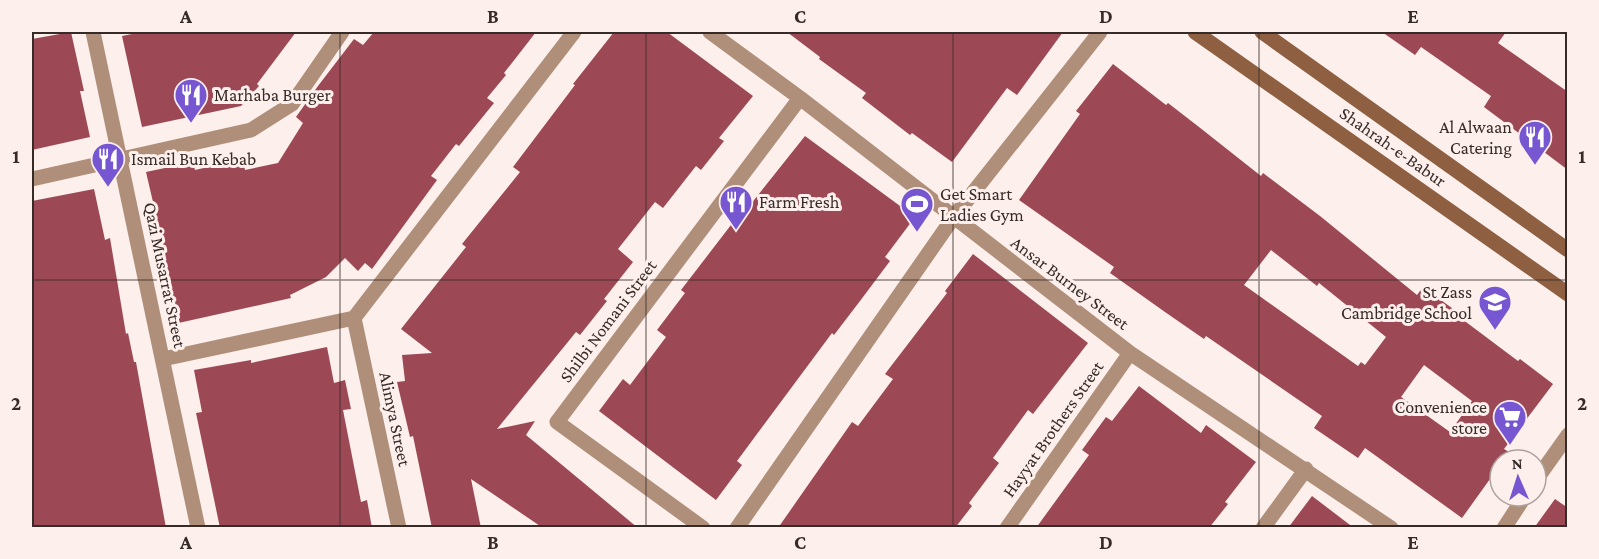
<svg xmlns="http://www.w3.org/2000/svg" width="1599" height="559" viewBox="0 0 1599 559" font-family="'Crimson Pro',serif">
	<style>
		.building { fill: #9c4955; fill-rule: evenodd }
		.lines { fill: none; stroke-linecap: round; stroke-linejoin: round }
		.street { stroke: #b08f7a; stroke-width: 15 }
		.secondary { stroke: #8e5f41; stroke-width: 15 }
		.grid { fill: none; stroke: #372b28; stroke-width: 1.5; stroke-opacity: 0.55 }
		.labels { text-anchor: middle; dominant-baseline: central; stroke-width: 6; stroke-linejoin: round; paint-order: stroke }
		.poi-label { font-size: 18px; fill: #372b28; stroke: #fcefec; text-anchor: start }
		.street-label { font-size: 18px; fill: #372b28; stroke: #fcefec }
		.neatline { fill: none; stroke: #372b28; stroke-width: 2 }
		.grid-label { font-size: 20px; text-anchor: middle; font-weight: bold; fill: #372b28 }
	</style>
	<rect width="100%" height="100%" fill="#fcefec"/>
	<path class="building" d="M71 32 84 91H80L90 137 32 150V39Z
		M142 32H296L257 84 259 86 241 106 142 127 122 36Z
		M374 32H536L504 73 506 75 487 98 494 103 459 146 456 144 431 176 437 180 372 269 365 263 358 271 345 258 326 277 290 295 291 298 174 324 160 259 166 258 146 172 193 162 195 170 243 159 245 170 278 163 303 123 296 117 318 86 354 39 363 45Z
		M614 32H667L753 96 719 138 724 141 701 170 696 166 663 208 655 202 618 249 633 262 604 299 607 301 580 335 576 332 497 429 535 421 526 435 638 528H543L471 479 481 528H432L413 436 410 437 397 382 405 381 402 355 432 353 401 329 466 247 462 244 520 172 513 167 575 85 573 84Z
		M787 32H1063L1017 95 1007 88 952 162 912 133 910 135 862 98 866 93 819 59 820 57Z
		M1382 32H1506L1498 43 1568 92V170L1484 107 1491 96 1421 47 1415 55Z
		M1113 64 1166 105 1168 103 1199 127 1261 176 1263 173 1320 216 1417 295 1423 287 1456 311 1454 313 1518 361 1520 359 1553 384 1504 449 1509 452 1504 460H1500V465L1462 518 1365 448 1358 458 1314 428 1322 416 1206 336 1204 339 1165 312 1110 273 1114 267 1019 200 1080 114 1076 111ZM1271 250 1317 286 1319 283 1386 337 1365 365 1361 362 1358 366 1244 285ZM1424 365 1472 401 1450 432 1401 397Z
		M805 136 915 217 885 257 890 261 860 301 834 335 832 333 737 461 742 465 716 500 599 411 623 379 630 385 666 337 657 330 685 293 681 290 741 212 743 214Z
		M94 189 105 240 110 238 126 334 128 333 134 362H136L166 528H32V201Z
		M973 254 1088 343 1033 414 1028 410 993 458 999 463 969 503 972 506 955 528H778L852 422 858 426 893 379 885 374 947 293 945 291Z
		M327 347 334 383 345 380 351 409 343 410 361 502 367 500 372 528H220L196 413 202 412 194 370 251 360V363Z
		M1139 386 1201 433 1206 425 1256 462 1225 502 1228 504 1209 528H1036L1089 455 1082 450 1106 417 1112 421Z
		M1312 496 1354 528H1288Z
		M1555 499 1568 508V528H1534Z"/>
	<g class="lines">
		<path class="street" d="M93 32 198 528
			M710 32 800 98 1130 353 1391 528
			M32 179 251 130 292 104 342 32
			M354 318 399 528
			M163 359 354 318 574 32
			M1536 480 1568 435
			M703 528 557 422 800 98
			M737 528 953 218 1100 32
			M1007 528 1130 353
			M1263 528 1306 469
			M1504 528 1525 496"/>
		<path class="secondary" d="M1195 32 1568 294
			M1262 32 1568 250"/>
	</g>
	<path class="grid" d="M340 32V528M646 32V528M953 32V528M1259 32V528M32 280H1568"/>
	<defs>
		<g id="restaurant-pin" transform="scale(1.725)"><path d="M0 17L-7.5 6A9.5 9.5 0 1 1 7.5 6Z" fill="#7757d1" stroke="#fcefec"/><path d="M-5-6h1v4h1v-4h1v4h1v-4h1v5L-1.5 .5V6h-2V.5L-5-1ZM5-6V6H3V1.5H1.5Q1.5-4 5-6Z" fill="#fff"/></g>
		<g id="stadium-pin" transform="scale(1.725)"><path d="M0 17L-7.5 6A9.5 9.5 0 1 1 7.5 6Z" fill="#7757d1" stroke="#fcefec"/><path d="M0-5a6.5 5 0 1 0 0 10a6.5 5 0 1 0 0-10ZM-3.5-1.8h7v3.6h-7Z" fill="#fff"/></g>
		<g id="school-pin" transform="scale(1.725)"><path d="M0 17L-7.5 6A9.5 9.5 0 1 1 7.5 6Z" fill="#7757d1" stroke="#fcefec"/><path d="M0-5L7-2L0 1L-7-2ZM-4 1L0 2.5L4 1V4Q0 6-4 4Z" fill="#fff"/></g>
		<g id="supermarket-pin" transform="scale(1.725)"><path d="M0 17L-7.5 6A9.5 9.5 0 1 1 7.5 6Z" fill="#7757d1" stroke="#fcefec"/><path d="M-6-5.5h2.5l.6 2H6L4.5 2H-2.5L-4.4-4H-6ZM-1.5 3.2a1.3 1.3 0 1 0 .1 0ZM3 3.2a1.3 1.3 0 1 0 .1 0Z" fill="#fff"/></g>
	</defs>
	<g fill-rule="evenodd">
		<use href="#restaurant-pin" x="191" y="95"/>
		<use href="#restaurant-pin" x="1535" y="137"/>
		<use href="#restaurant-pin" x="108" y="159"/>
		<use href="#restaurant-pin" x="736" y="202"/>
		<use href="#stadium-pin" x="917" y="204"/>
		<use href="#school-pin" x="1495" y="302"/>
		<use href="#supermarket-pin" x="1510" y="417"/>
	</g>
	<g class="labels">
		<g class="poi-label">
			<text x="214" y="95">Marhaba Burger</text>
			<text x="1512" y="127" text-anchor="end">Al Alwaan<tspan x="1512" dy="21">Catering</tspan></text>
			<text x="131" y="159">Ismail Bun Kebab</text>
			<text x="940" y="194">Get Smart<tspan x="940" dy="21">Ladies Gym</tspan></text>
			<text x="759" y="202">Farm Fresh</text>
			<text x="1472" y="292" text-anchor="end">St Zass<tspan x="1472" dy="21">Cambridge School</tspan></text>
			<text x="1487" y="407" text-anchor="end">Convenience<tspan x="1487" dy="21">store</tspan></text>
		</g>
		<g class="street-label">
			<text transform="translate(1393 147) rotate(35)">Shahrah-e-Babur</text>
			<text transform="translate(165 275) rotate(78)">Qazi Musarrat Street</text>
			<text transform="translate(1070 283) rotate(37)">Ansar Burney Street</text>
			<text transform="translate(608 321) rotate(-53)">Shilbi Nomani Street</text>
			<text transform="translate(395 419) rotate(78)">Alimya Street</text>
			<text transform="translate(1053 429) rotate(-55)">Hayyat Brothers Street</text>
		</g>
	</g>
	<rect width="1599" height="559" fill="none" stroke="#fcefec" stroke-width="66"/>
	<g transform="translate(1518 478) rotate(357)"><circle r="28" fill="#fcefec" stroke="#ada19e" stroke-width="1.5"/>
	<path d="M0-4.5L10 22L0 15L-10 22Z" fill="#7757d1"/>
	<text y="-9" font-size="16" font-weight="bold" text-anchor="middle" fill="#372b28">N</text>
	</g>
	<rect x="33" y="33" width="1533" height="493" class="neatline"/>
	<g class="grid-label">
		<text x="186" y="23">A</text>
		<text x="493" y="23">B</text>
		<text x="800" y="23">C</text>
		<text x="1106" y="23">D</text>
		<text x="1413" y="23">E</text>
		<text x="16" y="163">1</text>
		<text x="1582" y="163">1</text>
		<text x="16" y="410">2</text>
		<text x="1582" y="410">2</text>
		<text x="186" y="549">A</text>
		<text x="493" y="549">B</text>
		<text x="800" y="549">C</text>
		<text x="1106" y="549">D</text>
		<text x="1413" y="549">E</text>
	</g>
</svg>
